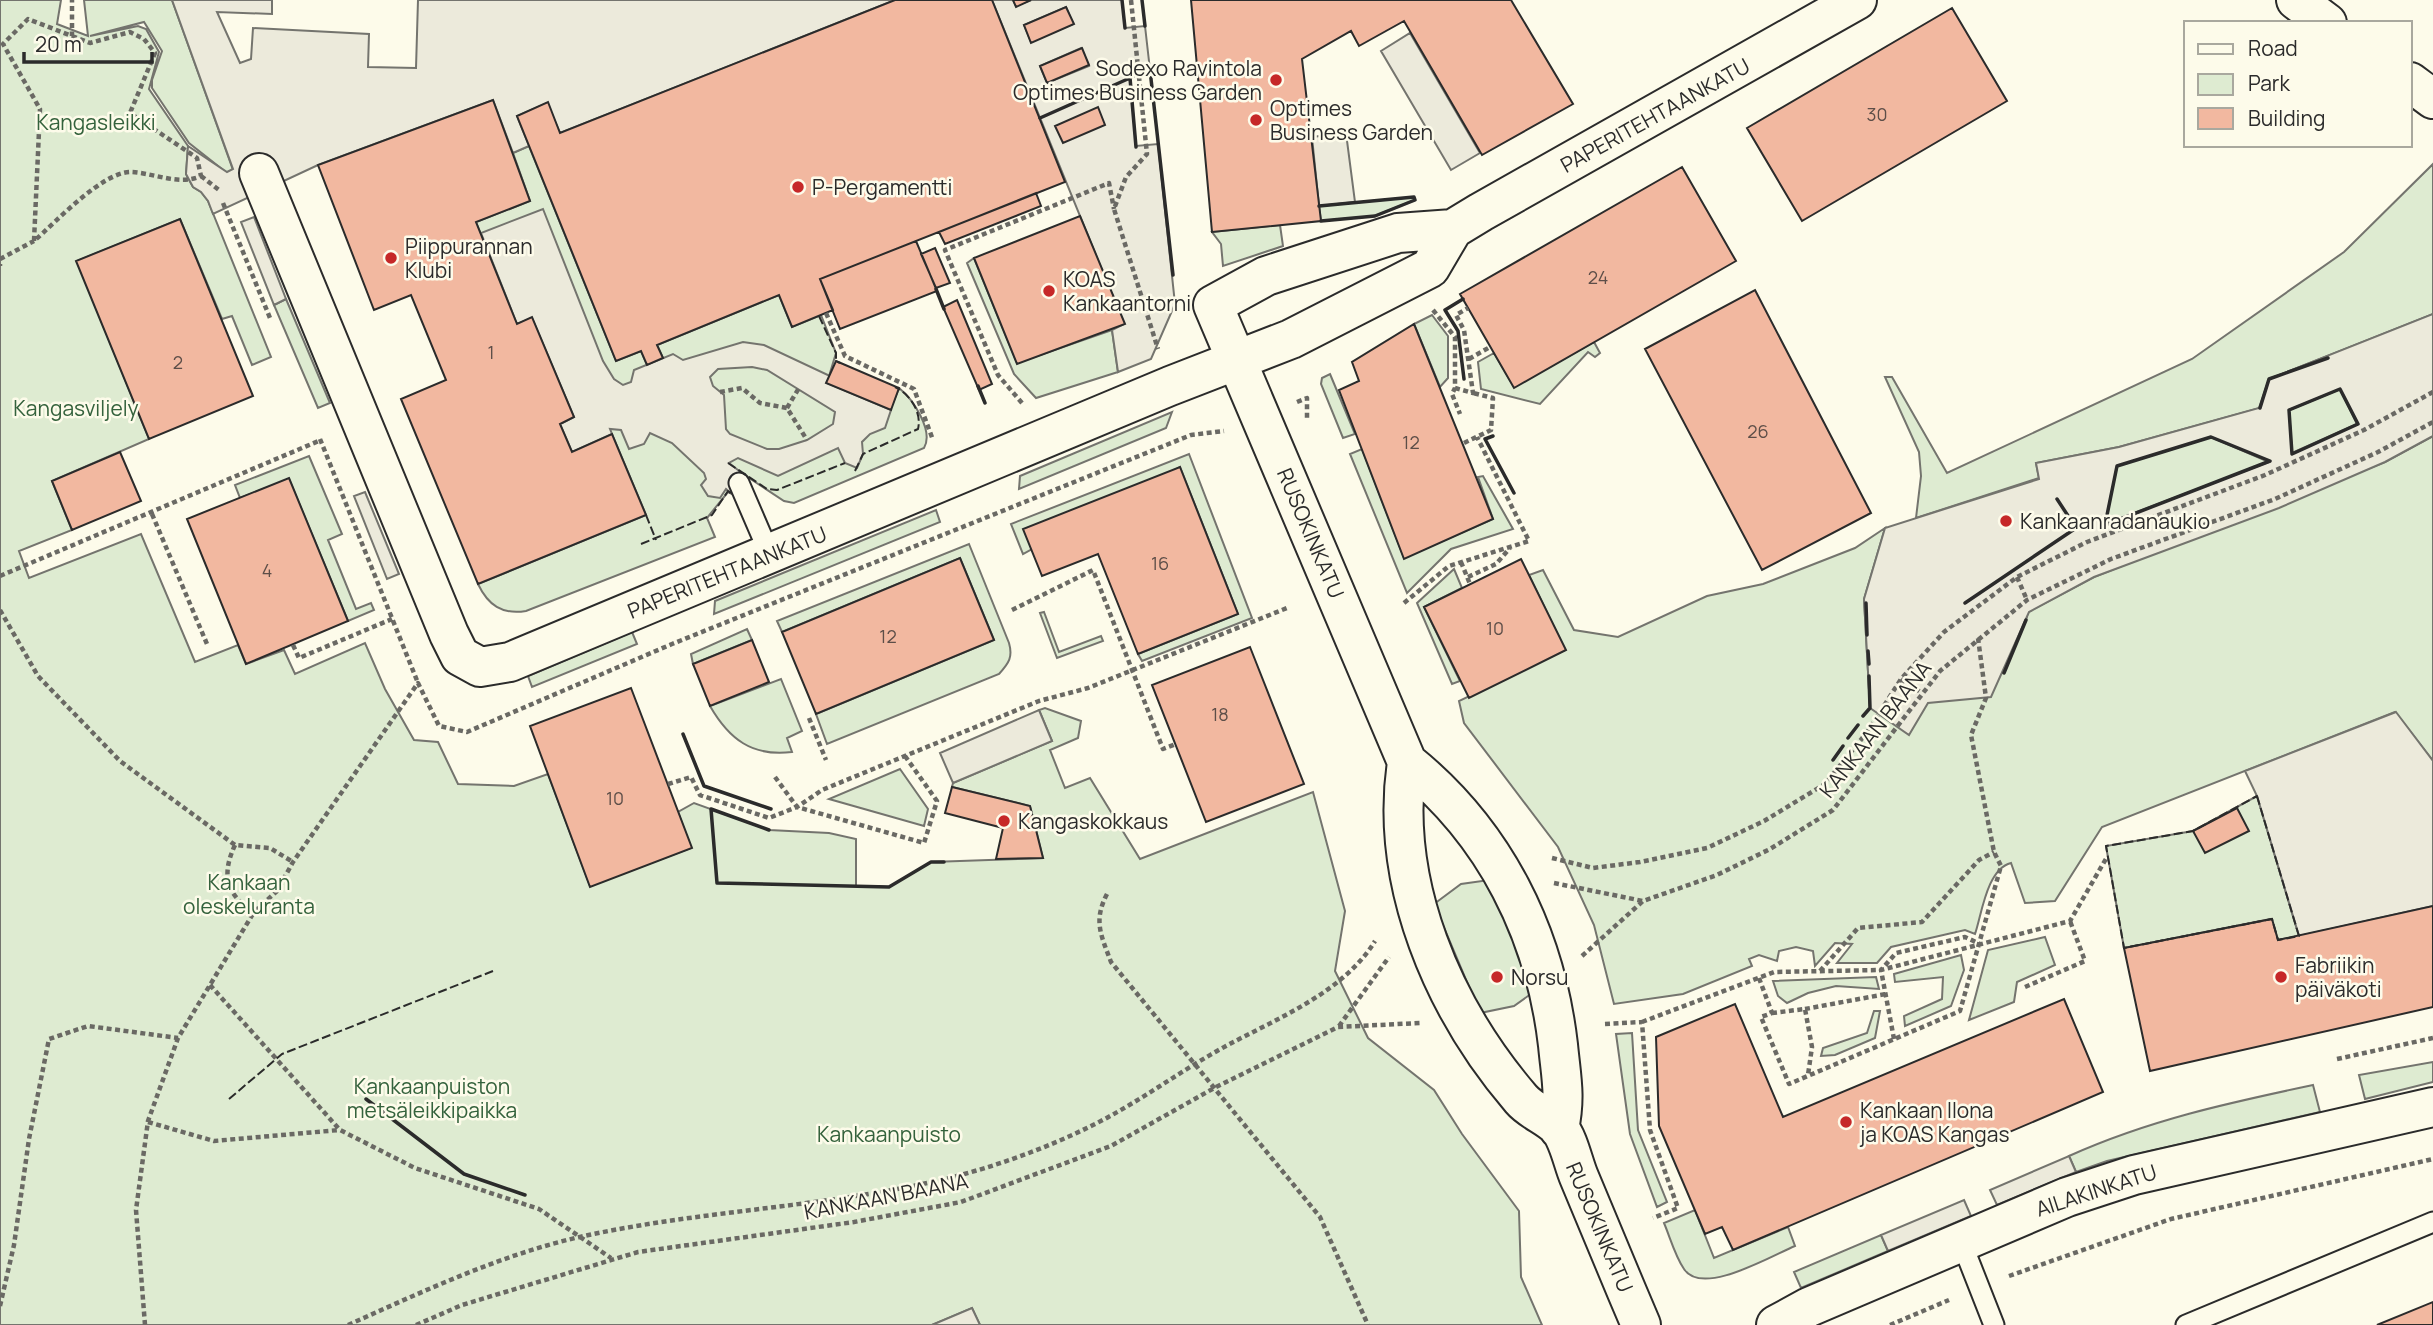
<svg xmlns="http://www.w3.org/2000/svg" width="2433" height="1325" viewBox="0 0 2433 1325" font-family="Manrope,sans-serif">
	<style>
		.green { fill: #deebd1; stroke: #74746e; stroke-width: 2 }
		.parking { fill: #eceadb; stroke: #74746e; stroke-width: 2; fill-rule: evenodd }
		.building { fill: #f2b8a0; stroke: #2b2b2b; stroke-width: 2 }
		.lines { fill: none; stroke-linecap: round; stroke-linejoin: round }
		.lane-casing { stroke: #2b2b2b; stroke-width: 23 }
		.street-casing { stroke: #2b2b2b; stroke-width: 42 }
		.path { stroke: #6a6964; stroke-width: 4.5; stroke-dasharray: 5 3.5; stroke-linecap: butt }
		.lane { stroke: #fdfbea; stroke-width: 19 }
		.street { stroke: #fdfbea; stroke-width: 38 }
		.fence { stroke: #2b2b2b; stroke-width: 2; stroke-dasharray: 9 3.5; stroke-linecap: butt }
		.wall { stroke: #2b2b2b; stroke-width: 3.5 }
		.poi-dot { fill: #c62828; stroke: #fdfbea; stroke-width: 2.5 }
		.labels { text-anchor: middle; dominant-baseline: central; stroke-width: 5; stroke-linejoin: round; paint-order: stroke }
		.number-label { font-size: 18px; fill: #5d4e48 }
		.poi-label { font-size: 21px; fill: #2b2b2b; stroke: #fdfbea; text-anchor: start }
		.street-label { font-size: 21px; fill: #2b2b2b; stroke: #fdfbea }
		.park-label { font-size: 21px; fill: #34623c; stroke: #fdfbea }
	</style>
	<rect width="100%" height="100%" fill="#fdfbea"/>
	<path class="green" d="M0 0H61L57 24 88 36 84 0H172L233 170 227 173 189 143 152 88V80L162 51 144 22 90 36 138 26 146 29 159 52 149 89 188 146 186 174 193 187 201 192 208 201 271 357 252 365 232 316 222 319 180 219 77 261 149 439 52 481 72 530 19 551 29 578 141 534 195 662 238 645 246 664 284 650 295 674 365 643 385 689 414 740 438 742 458 784 514 786 548 774 590 886 691 848 678 812 694 803 769 830 829 833 856 839V886L889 887 931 862 1043 858 1030 806 952 787 953 783 1052 741 1039 710 1045 708 1081 721 1078 738 1050 750 1065 788 1090 778 1140 859 1313 792 1345 911 1335 971 1368 1038 1434 1090 1462 1134 1519 1211 1521 1277 1542 1325H980L972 1308 932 1325H0Z
		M529 146 616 361 641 351 647 365 663 358 657 345 779 295 792 327 821 315 836 353 827 383 890 410 899 388C913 399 934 431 924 448L794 503 784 501 743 474 732 494 728 492 707 518 715 537 526 611C502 615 488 605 478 584L646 515 612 434 572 452 574 417 532 318 517 324 476 222 530 201 513 153Z
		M2433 164V314L2269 379 2260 408 2119 447 2036 463 2039 478 1916 518 1921 476 1919 452 1885 377H1892L1947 473 2192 359 2344 252Z
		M1414 197 1415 200 1375 216 1321 221 1319 206Z
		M1280 225 1283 246 1223 266 1221 244 1212 232Z
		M974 258 1017 363 1112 330 1118 372 1036 398 1014 374 967 263Z
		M286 299 330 403 318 408 274 305Z
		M1432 315 1448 336V378L1440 387 1414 324Z
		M1594 342 1600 353 1595 357 1588 352 1540 404 1481 389 1478 362 1494 353 1514 387Z
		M1330 374 1355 434 1343 438 1321 384 1322 378Z
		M2340 389 2358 424 2292 454 2289 410Z
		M1172 412 1166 428 1019 489 1020 476Z
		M2433 436V761L2395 712 2102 827 2055 901 2025 903 2011 863C1987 869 1982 913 1975 934L1965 930 1891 947 1877 963H1837L1852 944 1835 943 1815 966 1813 951 1796 947 1779 951 1777 961 1759 955 1749 959 1752 966 1683 994 1614 1004 1594 925 1558 847 1464 723 1459 701 1565 650 1529 575 1543 570 1574 630 1618 637 1707 596 1763 584 1855 548 1885 528 1864 599 1870 708 1927 703 2026 620 2028 612 2094 577 2385 462Z
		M2211 437 2270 461 2105 525 2117 466Z
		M1362 449 1404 558 1493 519 1478 477 1483 476 1513 529 1451 549 1407 593 1350 454Z
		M1189 454 1252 618 1142 661 1138 654 1238 614 1180 467 1023 554 1011 524Z
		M309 456 342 534 328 540 356 609 371 603 374 610 348 621 289 479 240 498 235 485Z
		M936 510 940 522 714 614 715 601Z
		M969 544 1009 643C1013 657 1009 663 999 674L827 744 816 714 994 640 960 558 782 632 777 621Z
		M1454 569 1462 588 1424 607 1460 681 1452 684 1417 603Z
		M1044 612 1059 652 1101 636 1103 641 1057 658 1040 613Z
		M747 629 752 640 693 664 691 654Z
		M632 632 637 644 532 687 528 676Z
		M781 679 802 731 787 738 792 752C752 757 729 739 710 706Z
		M900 769 928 809 924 826 829 799Z
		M2257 796 2299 936 2278 940 2271 919 2124 948 2106 846 2193 831Z
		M1489 880 1535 991 1514 1006 1480 1013 1434 904 1461 884Z
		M2045 937 2055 965 2017 982 2014 1002 1969 1020 1988 950Z
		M1961 955 1964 970 1951 1006 1905 1026 1904 1016 1942 999 1943 977 1895 982 1894 974Z
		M1876 977 1879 989 1836 986 1808 993 1787 1003 1778 996 1773 981Z
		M1874 1011H1880L1875 1038 1835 1055 1821 1056 1823 1048 1867 1033Z
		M1632 1033 1638 1130 1667 1202 1657 1207 1630 1134 1616 1034Z
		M2433 1062V1082L2365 1099 2359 1075Z
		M2313 1085 2320 1112 2107 1161 2076 1172 2069 1156C2149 1120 2228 1103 2313 1085Z
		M1695 1210 1714 1258 1788 1227 1795 1246C1771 1256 1702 1297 1684 1269 1675 1256 1670 1237 1664 1223Z
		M1881 1235 1888 1251 1801 1288 1794 1272Z"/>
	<path class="parking" d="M172 0H272V14L217 12 240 63 251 59 253 28 369 34 368 67 416 68 418 0H895L560 133 547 103 517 116 529 146 513 153 493 100 318 165 213 214 208 201 201 192 193 187 186 174 188 146 227 172 233 169Z
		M992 0H1013L1016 6 1031 0H1122L1125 28 1145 26 1150 70 1130 78 1136 146 1158 144 1175 304 1151 359 1118 372 1112 330 1124 324ZM1066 7 1073 24 1031 42 1024 25ZM1081 48 1089 66 1047 83 1040 66Z
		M1410 33 1480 153 1451 170 1381 51Z
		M1346 133 1355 202 1319 206 1312 137Z
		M543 209 603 361 614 379 623 385 631 382 634 370 673 354 683 360 743 342 764 345 830 376 827 383 891 410 885 428 870 434 862 442 863 454 857 468 845 463 838 448 778 476 738 458 729 463 743 474 732 494 726 489 720 498 708 496 701 485 706 479 704 473 672 443 650 433 644 444 629 449 621 430 610 429 612 434 572 452 560 424 574 417 532 318 517 324 481 233ZM752 367 767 370 835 412 833 424 807 440 779 449H767L730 434 726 429 724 395 713 386 710 377 718 369Z
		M254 217 286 299 274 305 241 222Z
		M2433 314V436L2385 462 2279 508 2094 577 2029 612 1991 697 1928 703 1909 735 1870 708 1864 599 1885 528 2039 479 2036 463 2119 447 2259 408 2269 379ZM2340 389 2357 424 2292 453 2289 410ZM2211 437 2269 462 2105 524 2117 466Z
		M365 492 399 574 387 579 354 496Z
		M1039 710 1052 741 953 783 940 753Z
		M2396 712 2433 761V906L2299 936 2257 796 2245 771Z
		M2069 1156 2076 1172 1997 1205 1990 1190Z
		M1964 1200 1971 1216 1888 1251 1881 1235Z
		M972 1308 980 1325H932Z"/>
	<path class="building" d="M895 0H992L1065 182 820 279 833 310 792 327 779 295 657 345 663 358 647 365 641 351 616 361 517 116 548 102 560 133Z
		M1013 0H1031L1016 7Z
		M1191 0H1511L1573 104 1482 155 1404 21 1359 46 1351 31 1302 59 1321 221 1212 232Z
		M1066 7 1074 24 1031 43 1024 25Z
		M1952 8 2007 101 1802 221 1747 128Z
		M1082 48 1089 65 1047 83 1040 66Z
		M493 100 530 201 476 222 517 324 532 317 574 417 560 424 572 452 612 434 646 515 478 584 401 399 446 380 411 295 374 310 318 165Z
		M1098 107 1105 125 1063 143 1055 126Z
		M1682 167 1736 261 1514 388 1460 294Z
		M1036 193 1041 206 945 244 939 232Z
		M1080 216 1125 324 1017 364 974 258Z
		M180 219 253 396 149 439 76 261Z
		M916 241 937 291 840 329 820 279Z
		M935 248 950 283 936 288 921 254Z
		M1755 290 1871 513 1762 570 1645 349Z
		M957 300 992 384 979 390 943 307Z
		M1414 324 1493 519 1404 559 1339 390 1359 381 1352 362Z
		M836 361 899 388 891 410 826 383Z
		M120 452 141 501 72 530 52 481Z
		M1180 467 1238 614 1138 654 1098 554 1042 576 1023 529Z
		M289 478 348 621 246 664 187 519Z
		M960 558 994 640 816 714 782 632Z
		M1521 559 1566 650 1469 698 1424 607Z
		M752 640 769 682 710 706 693 664Z
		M1250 647 1304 784 1206 822 1152 685Z
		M631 688 692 848 590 887 530 726Z
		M952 787 1030 806 1043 858 996 859 1003 828 945 813Z
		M2237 808 2249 831 2205 853 2193 831Z
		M2433 906V1007L2150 1071 2124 948 2272 919 2278 940Z
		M2064 999 2103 1092 1733 1250 1722 1227 1705 1234 1659 1126 1656 1037 1735 1004 1783 1117Z
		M2433 1302V1325H2377Z"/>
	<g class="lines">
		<g class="lane-casing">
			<path id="lane" d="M739 483 770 555
				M1961 1241 1994 1325
				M2186 1325 2433 1222"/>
		</g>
		<g class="street-casing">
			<path id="street" d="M2296 0 2327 23
				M2410 82 2433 99
				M259 173 449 634 460 656 480 667 510 662 1170 386 1291 339 1430 268 1453 229 1481 212 1857 0
				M1453 229 1398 233 1266 276 1213 305 1407 762C1495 833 1545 933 1558 1045 1561 1077 1566 1096 1559 1129
				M1407 762C1389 883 1443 1008 1521 1099 1531 1111 1549 1117 1559 1128 1569 1140 1573 1163 1579 1177 1600 1227 1620 1276 1641 1325
				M1776 1325 1809 1307 2067 1197 2134 1175 2433 1107"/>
		</g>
		<path class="path" d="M1131 0 1147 154 1126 177 1114 209 1158 349
			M72 36 90 43 130 32 144 39 155 53 130 113 197 158 201 176C179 186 154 173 131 172 102 172 57 221 34 241L40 109 3 44 28 19 72 36V0
			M201 176 219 190
			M223 203 270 318
			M0 259 34 241
			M0 264V266
			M1433 310 1455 337V388L1452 394 1460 414
			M826 313 845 356 914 389 933 440
			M1469 359 1490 347
			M1455 388 1473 393 1464 330 1456 315 1468 308
			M720 392 742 388 760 403 787 408 807 440
			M1297 402 1307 398V418
			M1022 403 998 375 945 250 1109 183 1114 209
			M787 408 799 388
			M320 439 418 683
			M1464 443 1491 430 1493 398 1473 393
			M152 514 207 644
			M1461 562 1470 584
			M0 576 321 440
			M1468 577 1496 564 1510 548
			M2017 577 2027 600
			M1404 603 1449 566 1529 541 1477 437
			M0 610 38 676 120 761 235 845 270 848 293 862
			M1012 610 1093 570 1163 749 1176 744
			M293 645 299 658 392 619
			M1901 679 1922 693
			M809 718 826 760
			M775 777 797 807 924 843 937 801 905 756
			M668 784 691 777 700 795 769 818 797 807 822 790 1039 701 1088 688 1287 608
			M235 845C221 875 226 895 254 912
			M1552 858 1593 868 1640 862 1707 848 1764 821 1825 784 1868 731 1901 679 1944 632 2017 577 2087 542 2265 475 2364 430 2433 392
			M1554 883 1643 901
			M1107 894C1093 921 1101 935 1111 962L1320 1217 1368 1325
			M1582 956 1643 901 1717 875 1770 849 1833 810 1940 671 2027 600 2111 559 2275 499 2378 452 2433 422
			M1820 971 1858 928 1922 922 1979 860 1994 852
			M1759 978 1772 1013 1761 1017 1789 1084 1960 1011 2001 866 1994 852 1971 735 1986 698 1978 638
			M210 985 340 1130 415 1168 539 1209 611 1258
			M2025 987 2085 961 2070 921
			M1805 1009 1886 994
			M1772 1013 1805 1009 1812 1047 1808 1075
			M1642 1022 1774 972 1881 970 2070 921 2107 857
			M1605 1024 1642 1022 1650 1130 1678 1208 1653 1218
			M1339 1026 1389 957
			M1894 1039 1881 970 1896 953 1965 937 1980 944
			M2337 1059 2433 1038
			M148 1122 214 1141 339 1130
			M2009 1276 2171 1219 2433 1159
			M0 1306 14 1245 29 1139 49 1039 88 1026 178 1038
			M145 1325 136 1210 148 1121 178 1038 254 912 277 891 293 862 418 683 439 726 467 732 672 644 1191 435 1224 431
			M348 1325C424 1291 502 1254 584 1236 704 1210 829 1207 949 1178 997 1166 1047 1148 1091 1126 1138 1103 1180 1071 1226 1046 1278 1018 1344 992 1375 941
			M416 1325 462 1305 638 1252 854 1222 961 1202 1111 1146 1216 1087 1338 1027 1420 1023
			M1890 1325 1949 1300"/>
		<use href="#lane" class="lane"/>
		<use href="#street" class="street"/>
		<path class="fence" d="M819 316 836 353V361L840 363
			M728 463 767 489 777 490 845 463
			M855 471 863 454 918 429C922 412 910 394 895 387
			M646 515 656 540
			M641 544 712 515 728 491 732 494
			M2257 796 2299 936 2278 940 2272 919 2124 948 2106 846 2193 831Z
			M229 1099 282 1054 493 971"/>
		<path class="wall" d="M1122 0 1125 28
			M1142 0 1145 26
			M1150 70 1173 275
			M1040 118 1130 78 1136 147
			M1319 206 1414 197 1415 200 1375 216 1321 221
			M936 289 944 309
			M1463 299 1445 310 1458 331 1464 379
			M978 386 985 403
			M2340 389 2358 424 2292 454 2289 410Z
			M2260 408 2269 379 2328 358
			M1493 436 1485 439 1514 493
			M2211 437 2270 461 2105 525 2117 466Z
			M1866 603 1867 635
			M1965 603 2076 528 2057 499
			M1868 651 1869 664
			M2004 673 2026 620
			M1863 716 1870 708 1869 676
			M683 734 704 786 771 809
			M1848 738 1858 725
			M1833 760 1843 746
			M769 830 711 809 717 883 889 887 931 862H944
			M366 1099 464 1174 525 1195"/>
	</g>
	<g class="poi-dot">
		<circle cx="1276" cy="80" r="7"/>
		<circle cx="1256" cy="120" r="7"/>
		<circle cx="798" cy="187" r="7"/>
		<circle cx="391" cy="258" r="7"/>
		<circle cx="1049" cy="291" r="7"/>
		<circle cx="2006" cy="521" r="7"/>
		<circle cx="1004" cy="821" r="7"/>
		<circle cx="1497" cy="977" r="7"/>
		<circle cx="2281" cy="977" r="7"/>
		<circle cx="1846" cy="1122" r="7"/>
	</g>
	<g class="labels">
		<g class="number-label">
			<text x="1877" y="114">30</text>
			<text x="1598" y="277">24</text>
			<text x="491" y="352">1</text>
			<text x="178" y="362">2</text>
			<text x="1758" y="431">26</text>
			<text x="1411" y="442">12</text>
			<text x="1160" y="563">16</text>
			<text x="267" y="570">4</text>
			<text x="1495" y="628">10</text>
			<text x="888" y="636">12</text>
			<text x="1220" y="714">18</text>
			<text x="615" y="798">10</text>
		</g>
		<g class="poi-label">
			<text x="1262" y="68" text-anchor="end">Sodexo Ravintola<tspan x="1262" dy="24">Optimes Business Garden</tspan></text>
			<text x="1270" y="108">Optimes<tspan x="1270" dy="24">Business Garden</tspan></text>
			<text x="812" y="187">P-Pergamentti</text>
			<text x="405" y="246">Piippurannan<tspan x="405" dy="24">Klubi</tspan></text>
			<text x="1063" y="279">KOAS<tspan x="1063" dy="24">Kankaantorni</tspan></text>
			<text x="2020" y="521">Kankaanradanaukio</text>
			<text x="1018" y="821">Kangaskokkaus</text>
			<text x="2295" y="965">Fabriikin<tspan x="2295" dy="24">päiväkoti</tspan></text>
			<text x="1511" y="977">Norsu</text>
			<text x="1860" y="1110">Kankaan Ilona<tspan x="1860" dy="24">ja KOAS Kangas</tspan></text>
		</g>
		<g class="street-label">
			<text transform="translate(1655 115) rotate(-29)">PAPERITEHTAANKATU</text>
			<text transform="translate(1311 533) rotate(67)">RUSOKINKATU</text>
			<text transform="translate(727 572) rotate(-22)">PAPERITEHTAANKATU</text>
			<text transform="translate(1875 729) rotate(-52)">KANKAAN BAANA</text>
			<text transform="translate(2096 1190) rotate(-18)">AILAKINKATU</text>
			<text transform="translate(886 1196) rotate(-11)">KANKAAN BAANA</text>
			<text transform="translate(1600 1227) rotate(67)">RUSOKINKATU</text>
		</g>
		<g class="park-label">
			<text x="96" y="122">Kangasleikki</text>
			<text x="76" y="408">Kangasviljely</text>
			<text x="249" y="882">Kankaan<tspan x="249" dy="24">oleskeluranta</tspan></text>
			<text x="432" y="1086">Kankaanpuiston<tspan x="432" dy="24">metsäleikkipaikka</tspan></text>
			<text x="889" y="1134">Kankaanpuisto</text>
		</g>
	</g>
	<rect x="2184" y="21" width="228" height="126" fill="#fdfbea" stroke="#a9a89e" stroke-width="2"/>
	<rect x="2198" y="44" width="35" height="10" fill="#fdfbea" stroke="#a9a89e" stroke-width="2"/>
	<text x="2248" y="56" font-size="21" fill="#2b2b2b">Road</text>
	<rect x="2198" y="74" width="35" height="21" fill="#deebd1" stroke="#a9a89e" stroke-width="2"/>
	<text x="2248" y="91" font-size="21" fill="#2b2b2b">Park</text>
	<rect x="2198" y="108" width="35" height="21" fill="#f2b8a0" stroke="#a9a89e" stroke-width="2"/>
	<text x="2248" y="126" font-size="21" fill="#2b2b2b">Building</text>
	<path d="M24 52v10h128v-10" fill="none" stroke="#2b2b2b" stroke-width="3.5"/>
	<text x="35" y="52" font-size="21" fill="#2b2b2b" stroke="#fdfbea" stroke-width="5" paint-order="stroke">20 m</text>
</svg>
